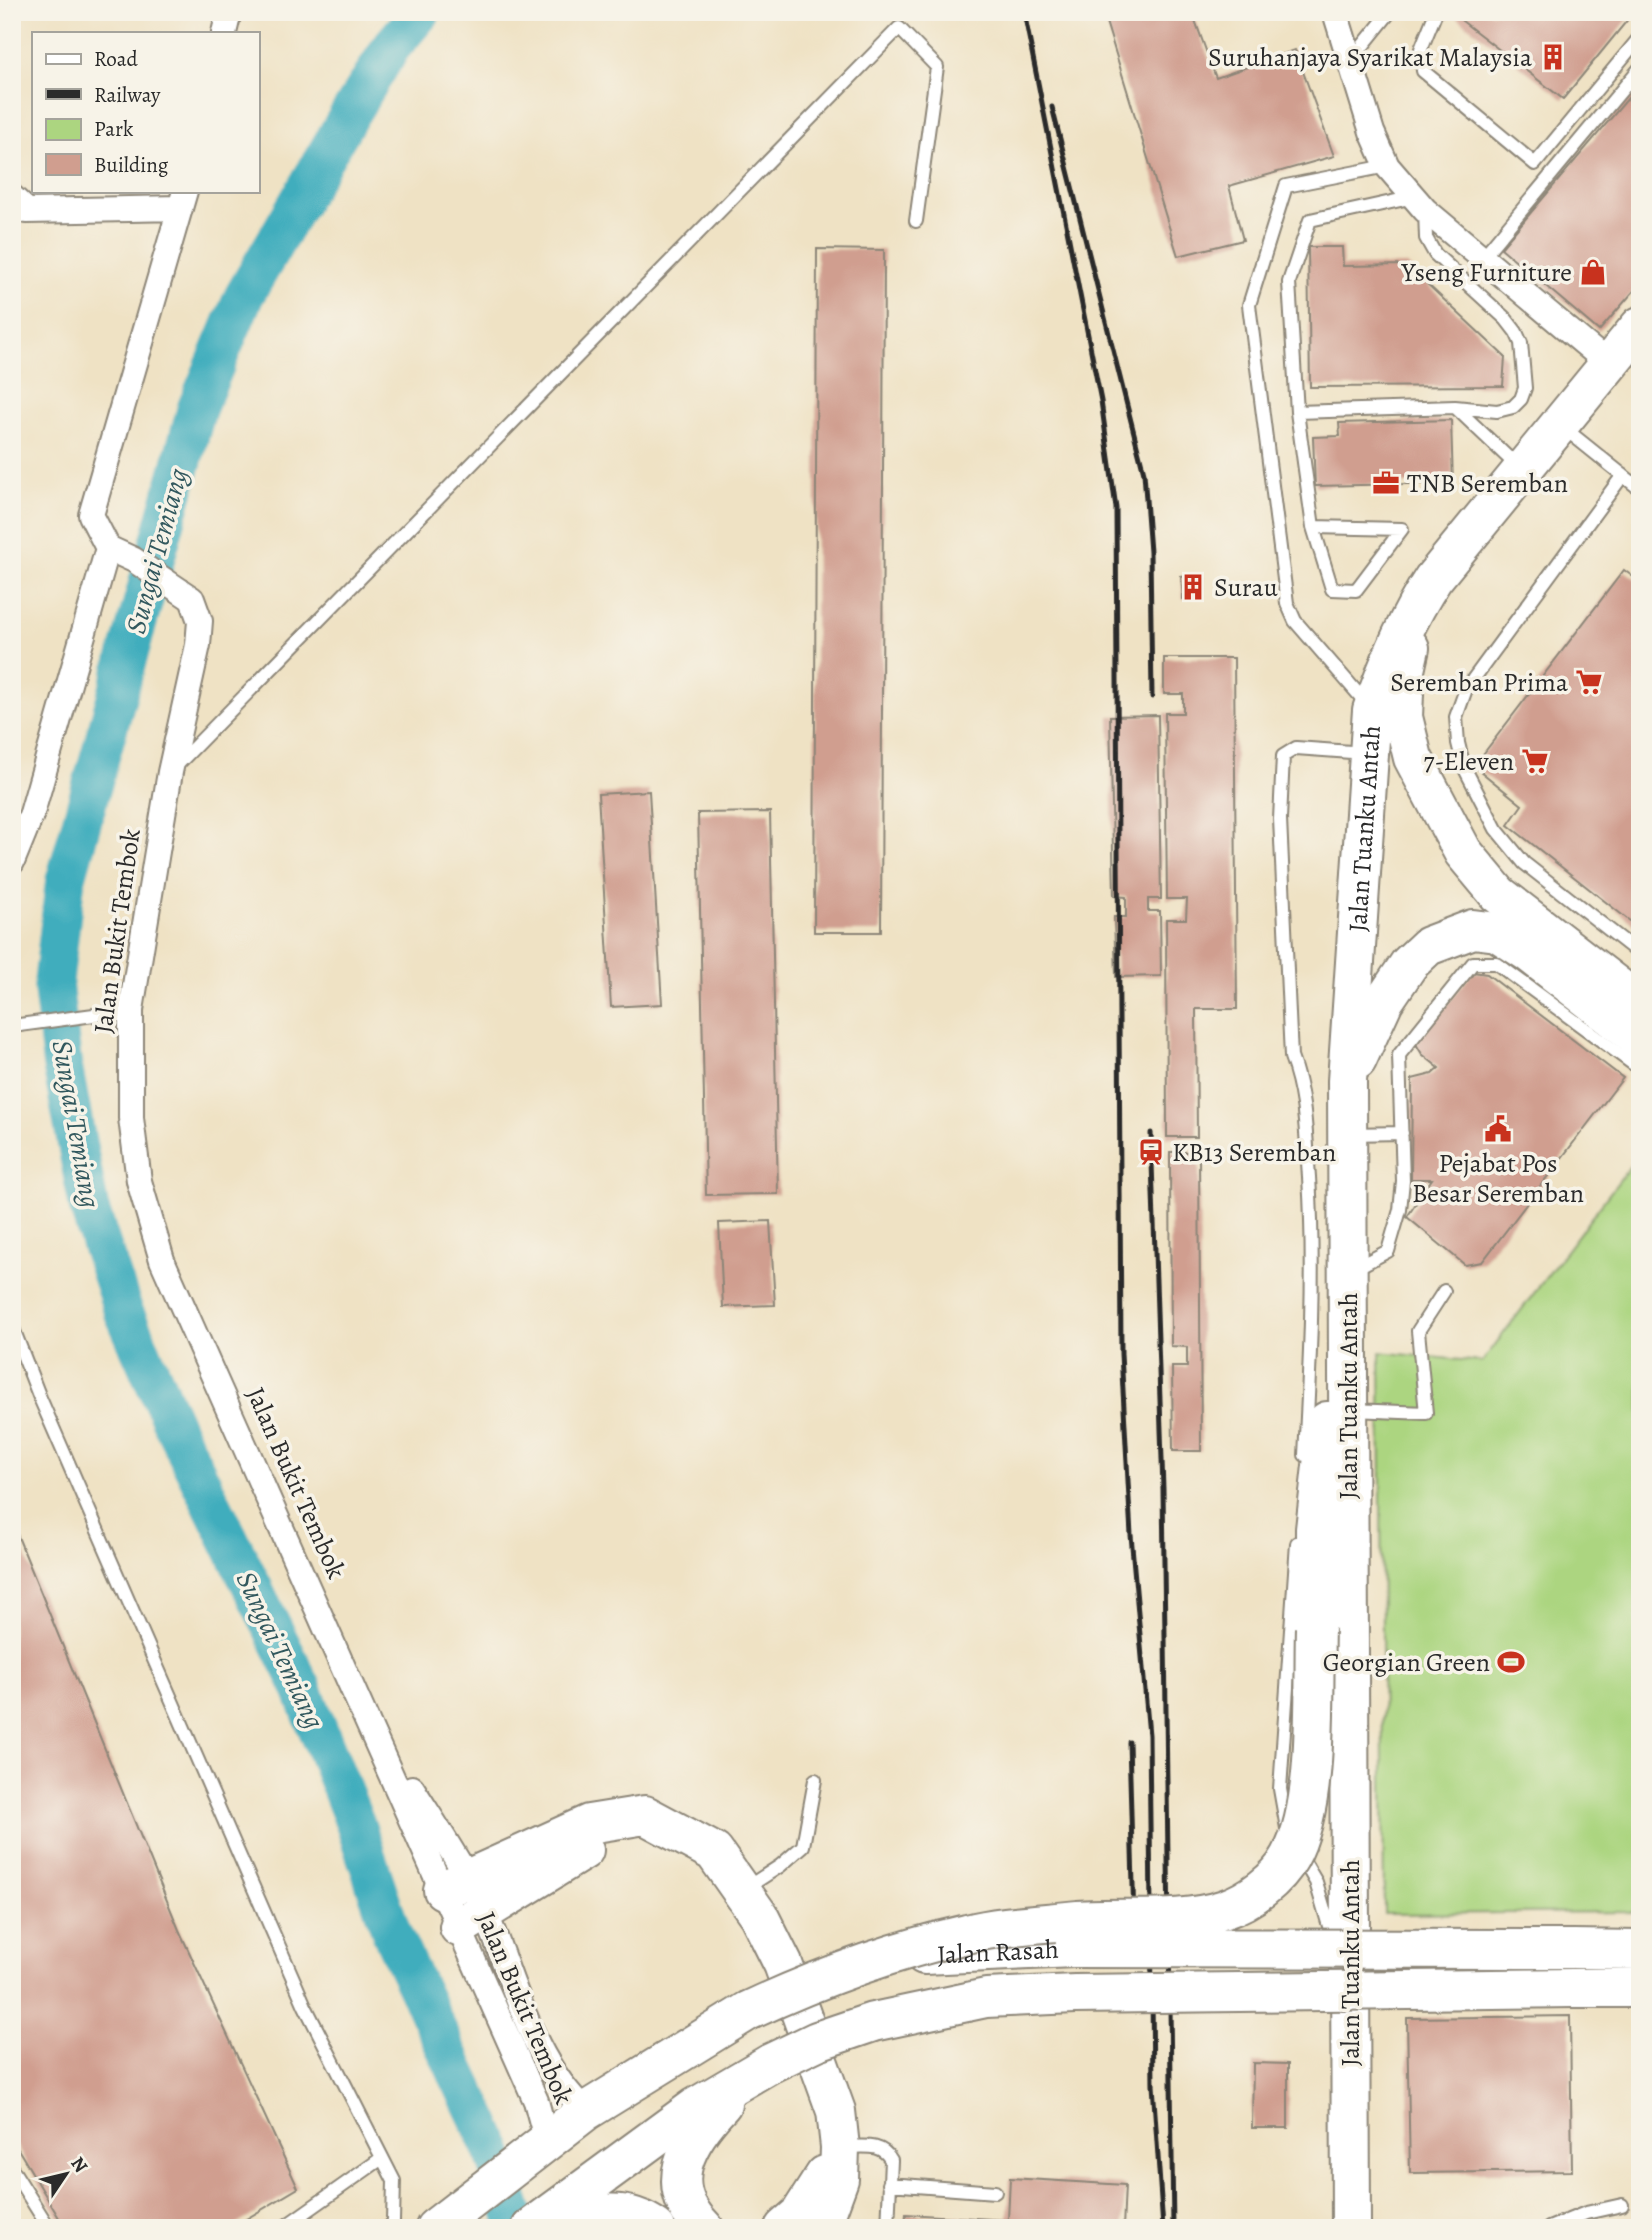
<svg xmlns="http://www.w3.org/2000/svg" width="1652" height="2240" viewBox="0 0 1652 2240" font-family="Alegreya,serif">
	<style>
		.green { fill: #acd580; stroke: #6c8056; stroke-width: 2 }
		.lines { fill: none; stroke-linecap: round; stroke-linejoin: round }
		.river { stroke: #3fadbd; stroke-width: 40 }
		.building { fill: #d09e8f }
		.service-casing { stroke: #8d8678; stroke-width: 16 }
		.minor-casing { stroke: #8d8678; stroke-width: 28 }
		.trunk-casing { stroke: #8d8678; stroke-width: 42 }
		.service { stroke: #fff; stroke-width: 12 }
		.minor { stroke: #fff; stroke-width: 24 }
		.trunk { stroke: #fff; stroke-width: 38 }
		.rail { stroke: #2b2b2b; stroke-width: 5 }
		.trunk-bridge-casing { stroke: #8d8678; stroke-width: 42; stroke-linecap: butt }
		.trunk-bridge { stroke: #fff; stroke-width: 38 }
		.labels { text-anchor: middle; dominant-baseline: central; stroke-width: 7; stroke-linejoin: round; paint-order: stroke }
		.poi-label { font-size: 26px; fill: #2b2b2b; stroke: #f7f3e8; text-anchor: end }
		.street-label { font-size: 26px; fill: #2b2b2b; stroke: #f7f3e8 }
		.water-label { font-size: 28px; font-style: italic; fill: #32585e; stroke: #f7f3e8 }
	</style>
	<rect width="100%" height="100%" fill="#f7f3e8"/>
	<filter id="ink" filterUnits="userSpaceOnUse"><feTurbulence type="fractalNoise" baseFrequency=".0143" numOctaves="2"/><feDisplacementMap in="SourceGraphic" scale="14" xChannelSelector="R" yChannelSelector="G"/><feConvolveMatrix kernelMatrix="1 2 1 2 8 2 1 2 1" color-interpolation-filters="sRGB"/></filter>
	<filter id="wash" filterUnits="userSpaceOnUse"><feTurbulence type="fractalNoise" baseFrequency=".00686" numOctaves="4" result="noise"/><feDisplacementMap in="SourceGraphic" scale="28" xChannelSelector="R" yChannelSelector="G"/><feGaussianBlur stdDeviation="1.57" result="paint"/><feColorMatrix in="noise" values="0 0 0 0 0 0 0 0 0 0 0 0 0 0 0 0 0 1.4 0 .05"/><feComposite in="paint" operator="in"/></filter>
	<g filter="url(#wash)">
		<rect width="100%" height="100%" fill="#efe2c4"/>
		<path class="green" d="M1640 1153V1912L1384 1914 1380 1352 1482 1362Z"/>
		<g class="lines">
			<path class="river" d="M421 12 391 47 349 115 244 296 197 408 65 882 53 986 62 1063 89 1208 123 1310 176 1431 301 1686 355 1823 392 1934 493 2149 518 2228"/>
		</g>
		<g id="blocks">
			<path class="building" d="M1103 12H1192L1216 78 1295 50 1334 156 1229 186 1243 240 1178 256Z
				M1455 12H1634L1563 99 1453 14Z
				M1640 84V284L1599 331 1501 248Z
				M1308 247H1342L1343 266 1407 265 1505 357 1503 386 1310 387Z
				M817 249 884 250 881 932H814Z
				M1451 420 1453 483 1315 486 1313 437 1340 436 1339 423Z
				M1624 570 1640 582V929L1508 825 1522 805 1474 766Z
				M1202 575 1204 597 1183 599 1181 577Z
				M1164 658H1234L1237 1009H1196L1197 1137H1167L1166 919H1186L1187 899H1167L1165 713H1183V694H1164Z
				M1158 715 1161 899H1148V911H1160L1161 976 1116 977 1114 917H1126V897L1114 896 1110 716Z
				M649 791 662 1004 611 1007 598 794Z
				M770 812 778 1194 706 1195 698 813Z
				M1473 972 1487 974 1623 1078 1482 1262 1465 1265 1407 1217 1432 1179H1411L1412 1079 1432 1074 1439 1068 1422 1054 1416 1044Z
				M1170 1152H1199L1201 1451H1173L1172 1367H1187V1347L1171 1346Z
				M770 1221 775 1305 723 1307 719 1223Z
				M12 1522 179 1930 298 2188 231 2228H65L12 2139Z
				M1570 2016 1572 2171 1410 2173 1407 2018Z
				M1253 2063 1288 2064V2128H1252Z
				M1010 2178 1125 2185 1123 2228H905L906 2214 1008 2220Z"/>
		</g>
	</g>
	<g filter="url(#ink)">
		<use href="#blocks" fill-opacity="0" stroke="#8d8678" stroke-width="2"/>
		<g class="lines">
			<g class="service-casing">
				<path id="service" d="M1436 12 1421 49 1423 71 1535 164 1640 37
					M1352 59 1390 12
					M1482 258 1640 68
					M1455 407 1518 467
					M1297 412 1455 407 1497 411 1513 407 1521 399 1525 388 1521 343 1516 332 1506 319 1435 254 1426 238 1425 211
					M1564 428 1640 489
					M1623 475 1466 689 1456 717 1458 743 1464 767 1496 829 1524 863 1640 954
					M1313 527 1402 529 1356 590 1332 589 1313 527 1297 412 1289 282 1310 220 1414 197
					M1367 704 1295 621 1287 603 1249 305 1286 186 1387 166
					M175 767 899 28 937 67 916 221
					M12 1026 131 1010
					M1350 1134 1402 1133
					M1354 1269 1388 1251 1400 1210 1403 1181 1399 1055 1473 963H1496L1636 1066 1640 1063
					M12 1326 40 1398 305 2006 394 2181 393 2221 388 2228
					M1352 1410 1426 1413 1418 1331 1444 1291
					M1305 1455C1310 1362 1315 1270 1309 1177 1306 1136 1306 1096 1291 1057L1280 819 1283 756 1296 748 1365 753
					M1288 1834 1280 1789 1297 1543
					M1299 1853 1316 1882 1334 1943
					M746 1888 780 1866 803 1846 815 1780
					M844 2147C863 2147 881 2142 891 2160L888 2228
					M12 2169 49 2228
					M889 2184 995 2192
					M283 2228 382 2158
					M1549 2228 1586 2213 1622 2205"/>
			</g>
			<g class="minor-casing">
				<path id="minor" d="M1335 12 1372 132 1387 166 1425 210 1609 364
					M224 33 229 12
					M12 197 27 211 180 208
					M108 548 134 560 192 599 200 621 198 645 170 772 131 1010V1118L139 1181 162 1260 536 2101 547 2142
					M12 862 32 813 108 548 91 515 185 191
					M412 1788C437 1828 465 1869 485 1912 514 1979 530 2060 586 2111"/>
			</g>
			<g class="trunk-casing">
				<g id="trunk">
					<path d="M1410 648 1405 670 1403 717 1413 758 1463 852 1498 894 1640 1004"/>
					<path d="M1357 1060 1384 1001 1409 964 1428 946 1473 929 1497 932 1528 952 1640 1039"/>
					<path d="M1315 1628V1529L1327 1421"/>
					<path d="M443 1890 589 1824 645 1815 714 1852 759 1916 783 1964 836 2111 840 2147 839 2179 821 2228"/>
					<path d="M459 1927 584 1850"/>
					<path d="M1572 1949 1640 1950"/>
					<path id="s1" d="M924 1955 1074 1948"/>
					<path d="M1573 1988H1640"/>
					<path d="M435 2228 586 2111 748 2011"/>
					<path d="M531 2228 696 2107 771 2063"/>
					<path d="M553 2228C592 2215 620 2203 656 2228"/>
					<path d="M704 2228C660 2185 687 2141 722 2104"/>
					<path d="M784 2228 800 2214 825 2175"/>
					<path id="s2" d="M1351 2228 1347 1081 1372 710C1388 663 1406 620 1433 579L1640 326"/>
				</g>
			</g>
			<use href="#service" class="service"/>
			<use href="#minor" class="minor"/>
			<use href="#trunk" class="trunk"/>
			<path class="rail" d="M1024 12 1101 401 1116 508 1121 1354 1131 1535 1149 1735 1153 2085 1163 2228
				M1052 107 1144 473 1150 552 1152 697
				M1151 1133 1163 1489 1173 2228
				M1129 1742 1135 1957"/>
			<g class="trunk-bridge-casing">
				<path id="trunk-bridge" d="M1074 1948 1572 1949
					M748 2011C819 1978 892 1951 967 1934 1002 1925 1042 1924 1078 1920 1125 1916 1179 1924 1225 1909 1249 1901 1278 1880 1290 1857 1320 1804 1313 1691 1315 1628
					M771 2063 817 2041 873 2022 986 1998 1075 1994 1573 1988"/>
			</g>
			<use href="#trunk-bridge" class="trunk-bridge"/>
		</g>
	</g>
	<defs>
		<g id="building-bare" transform="scale(2.1)"><path d="M-4-6H4V6H1V3H-1V6H-4ZM-2.5-4.3h1.7v1.8h-1.7ZM.8-4.3h1.7v1.8H.8ZM-2.5-1h1.7V.8h-1.7ZM.8-1h1.7V.8H.8Z" fill="#c8321e" stroke="#f7f3e8" stroke-width="2.5" paint-order="stroke"/></g>
		<g id="shop-bare" transform="scale(2.1)"><path d="M-5-2.5h2.3a2.7 3.5 0 0 1 5.4 0H5L5.5 6h-11ZM-1.5-2.5h3a1.5 2.3 0 0 0-3 0Z" fill="#c8321e" stroke="#f7f3e8" stroke-width="2.5" paint-order="stroke"/></g>
		<g id="office-bare" transform="scale(2.1)"><path d="M-6-3h4V-5.5h4V-3h4V5H-6ZM-1-4.5V-3h2v-1.5ZM-6 0V1H6V0Z" fill="#c8321e" stroke="#f7f3e8" stroke-width="2.5" paint-order="stroke"/></g>
		<g id="supermarket-bare" transform="scale(2.1)"><path d="M-6-5.5h2.5l.6 2H6L4.5 2H-2.5L-4.4-4H-6ZM-1.5 3.2a1.3 1.3 0 1 0 .1 0ZM3 3.2a1.3 1.3 0 1 0 .1 0Z" fill="#c8321e" stroke="#f7f3e8" stroke-width="2.5" paint-order="stroke"/></g>
		<g id="civic-bare" transform="scale(2.1)"><path d="M-.6-6.5H3V-4.5H.6V-3L4-1V1h2V6H-6V1h2V-1L-.6-3ZM-1.2 2.5V6h2.4V2.5Z" fill="#c8321e" stroke="#f7f3e8" stroke-width="2.5" paint-order="stroke"/></g>
		<g id="station-bare" transform="scale(2.1)"><path d="M-3-6H3Q5-6 5-4V2Q5 4 3 4L4.5 6H3L1.5 4h-3L-3 6H-4.5L-3 4Q-5 4-5 2V-4Q-5-6-3-6ZM-3.5-4v3h7v-3ZM-3.5 1v1.5H-2V1ZM2 1v1.5H3.5V1Z" fill="#c8321e" stroke="#f7f3e8" stroke-width="2.5" paint-order="stroke"/></g>
		<g id="stadium-bare" transform="scale(2.1)"><path d="M0-5a6.5 5 0 1 0 0 10a6.5 5 0 1 0 0-10ZM-3.5-1.8h7v3.6h-7Z" fill="#c8321e" stroke="#f7f3e8" stroke-width="2.5" paint-order="stroke"/></g>
	</defs>
	<g fill-rule="evenodd">
		<use href="#building-bare" x="1553" y="57"/>
		<use href="#shop-bare" x="1593" y="272"/>
		<use href="#office-bare" x="1386" y="483"/>
		<use href="#building-bare" x="1193" y="587"/>
		<use href="#supermarket-bare" x="1589" y="682"/>
		<use href="#supermarket-bare" x="1535" y="761"/>
		<use href="#civic-bare" x="1498" y="1129"/>
		<use href="#station-bare" x="1151" y="1152"/>
		<use href="#stadium-bare" x="1511" y="1662"/>
	</g>
	<g class="labels">
		<g class="poi-label">
			<text x="1532" y="57">Suruhanjaya Syarikat Malaysia</text>
			<text x="1572" y="272">Yseng Furniture</text>
			<text x="1407" y="483" text-anchor="start">TNB Seremban</text>
			<text x="1214" y="587" text-anchor="start">Surau</text>
			<text x="1568" y="682">Seremban Prima</text>
			<text x="1514" y="761">7-Eleven</text>
			<text x="1172" y="1152" text-anchor="start">KB13 Seremban</text>
			<text x="1498" y="1163" text-anchor="middle">Pejabat Pos<tspan x="1498" dy="30">Besar Seremban</tspan></text>
			<text x="1490" y="1662">Georgian Green</text>
		</g>
		<g class="street-label">
			<text stroke="none"><textPath href="#s2" startOffset="1400">Jalan Tuanku Antah</textPath></text>
			<text transform="translate(117 931) rotate(-82)">Jalan Bukit Tembok</text>
			<text transform="translate(1348 1396) rotate(-90)">Jalan Tuanku Antah</text>
			<text transform="translate(296 1483) rotate(66)">Jalan Bukit Tembok</text>
			<text stroke="none"><textPath href="#s1" startOffset="74">Jalan Rasah</textPath></text>
			<text transform="translate(1350 1963) rotate(-90)">Jalan Tuanku Antah</text>
			<text transform="translate(525 2008) rotate(67)">Jalan Bukit Tembok</text>
		</g>
		<g class="water-label">
			<text transform="translate(157 551) rotate(-75)">Sungai Temiang</text>
			<text transform="translate(76 1124) rotate(80)">Sungai Temiang</text>
			<text transform="translate(280 1650) rotate(65)">Sungai Temiang</text>
		</g>
	</g>
	<rect width="1652" height="2240" fill="none" stroke="#f7f3e8" stroke-width="42"/>
	<rect x="32" y="32" width="228" height="161" fill="#f7f3e8" stroke="#a5a39c" stroke-width="2"/>
	<rect x="46" y="54" width="35" height="10" fill="#ffffff" stroke="#a5a39c" stroke-width="2"/>
	<text x="94" y="66" font-size="21" fill="#2b2b2b">Road</text>
	<rect x="46" y="89" width="35" height="10" fill="#2b2b2b" stroke="#a5a39c" stroke-width="2"/>
	<text x="94" y="102" font-size="21" fill="#2b2b2b">Railway</text>
	<rect x="46" y="119" width="35" height="21" fill="#acd580" stroke="#a5a39c" stroke-width="2"/>
	<text x="94" y="136" font-size="21" fill="#2b2b2b">Park</text>
	<rect x="46" y="154" width="35" height="21" fill="#d09e8f" stroke="#a5a39c" stroke-width="2"/>
	<text x="94" y="172" font-size="21" fill="#2b2b2b">Building</text>
	<g transform="translate(66 2174) rotate(55)" stroke="#f7f3e8" stroke-width="5" paint-order="stroke">
	<path d="M0-5L12 26L0 18L-12 26Z" fill="#2b2b2b"/>
	<text y="-10" font-size="19" font-weight="bold" text-anchor="middle" fill="#2b2b2b">N</text>
	</g>
</svg>
